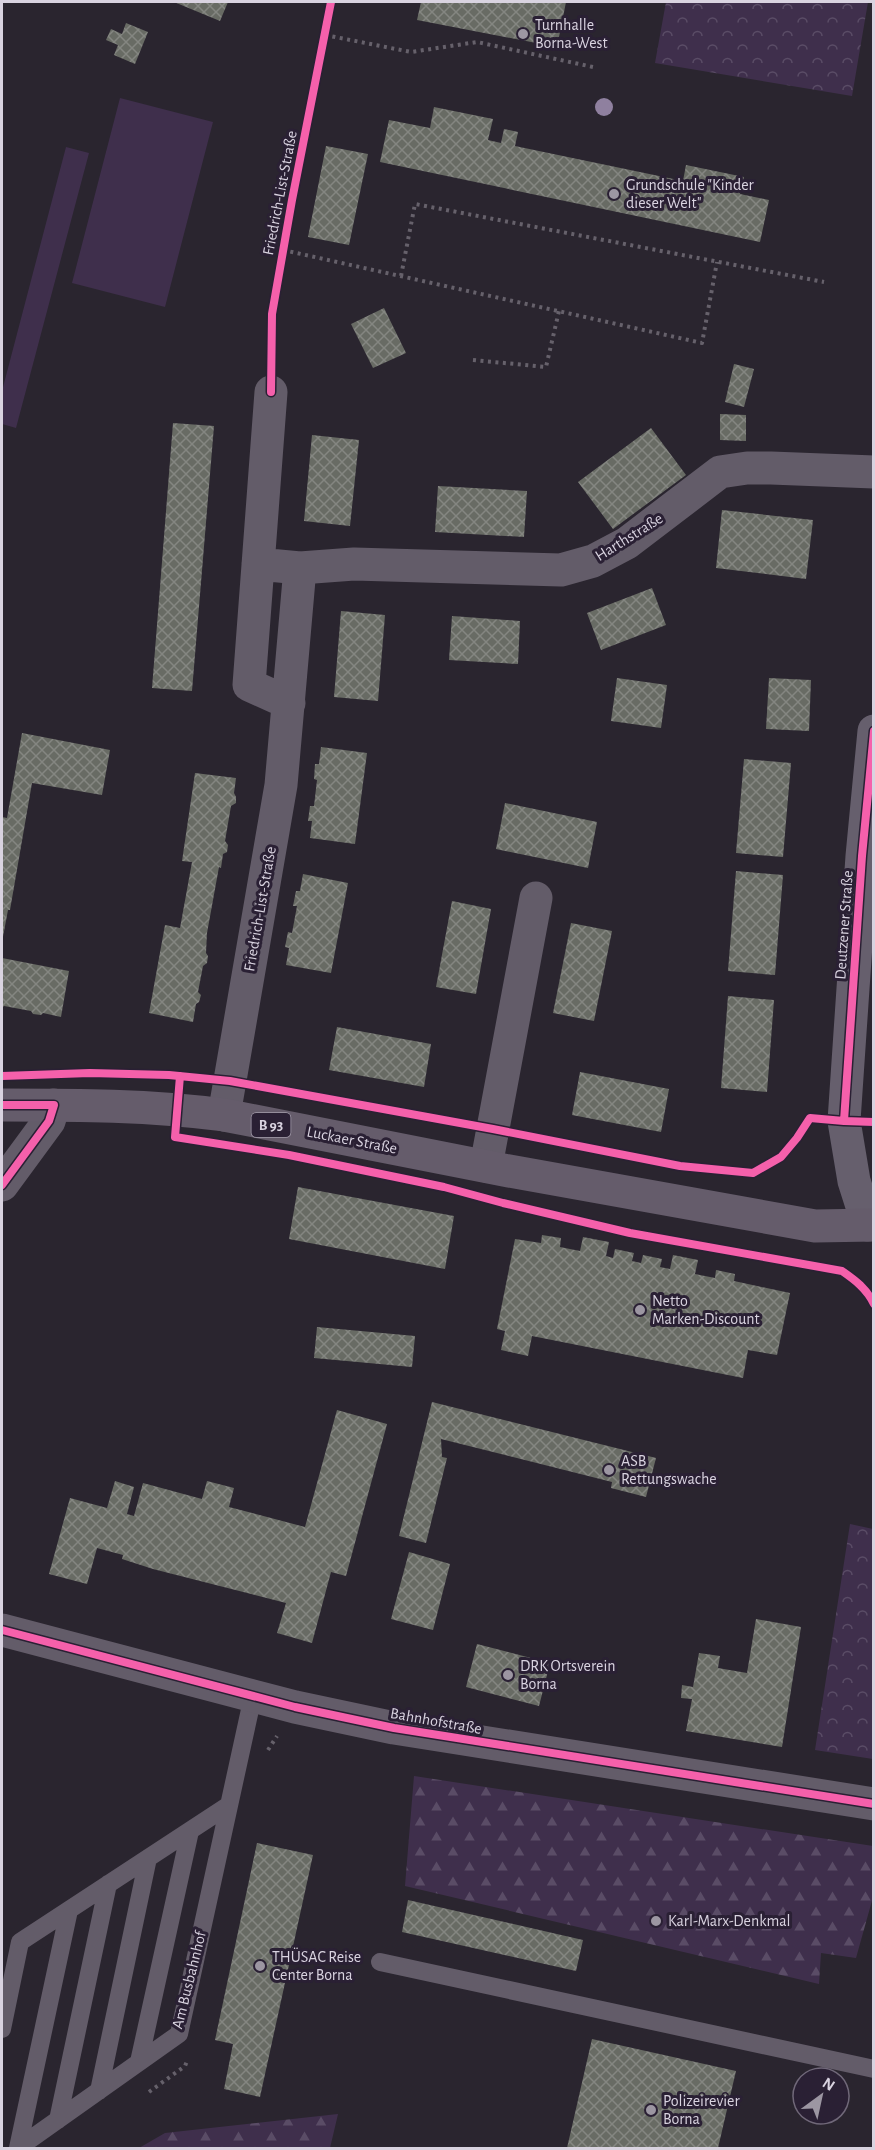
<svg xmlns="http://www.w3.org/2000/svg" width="875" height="2150" viewBox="0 0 875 2150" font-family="'Alegreya Sans',sans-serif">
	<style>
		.grass { fill: #3f2f4c }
		.forest { fill: url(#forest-firs) }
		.park { fill: url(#park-crowns) }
		.building { fill: url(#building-cross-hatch) }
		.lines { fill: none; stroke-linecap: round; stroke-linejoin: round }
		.path { stroke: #66616b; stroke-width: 4; stroke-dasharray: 3 4.5; stroke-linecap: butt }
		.lane { stroke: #635c69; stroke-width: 18 }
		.street { stroke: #635c69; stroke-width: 33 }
		.secondary { stroke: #665f6d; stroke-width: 33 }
		.primary { stroke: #655c6b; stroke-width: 33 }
		.cycleway-casing { stroke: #2a2034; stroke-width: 11 }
		.cycleway { stroke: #f560ab; stroke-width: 8 }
		.tree { fill: #8f809f }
		.poi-dot { fill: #9c96a2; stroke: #2a2034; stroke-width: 2 }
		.labels { text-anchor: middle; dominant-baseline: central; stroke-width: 6; stroke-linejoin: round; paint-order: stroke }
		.shield { fill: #2a2034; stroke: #a49dac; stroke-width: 1.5 }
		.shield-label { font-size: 15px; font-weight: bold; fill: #d9d3e0 }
		.poi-label { font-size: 16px; fill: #d9d3e0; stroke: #2a2034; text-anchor: start }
		.street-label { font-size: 16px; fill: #d9d3e0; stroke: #2a2034 }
	</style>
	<defs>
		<pattern id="forest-firs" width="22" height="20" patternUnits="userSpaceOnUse" patternTransform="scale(1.5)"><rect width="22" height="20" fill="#3f2f4c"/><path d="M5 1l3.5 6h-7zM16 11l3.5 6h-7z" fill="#5a4c66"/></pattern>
		<pattern id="park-crowns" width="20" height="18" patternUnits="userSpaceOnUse" patternTransform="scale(1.5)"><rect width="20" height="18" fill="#3f2f4c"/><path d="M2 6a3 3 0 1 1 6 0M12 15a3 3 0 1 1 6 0" fill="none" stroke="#5a4c66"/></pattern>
		<pattern id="building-cross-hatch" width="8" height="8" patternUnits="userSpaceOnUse" patternTransform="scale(1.5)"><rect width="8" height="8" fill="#686b64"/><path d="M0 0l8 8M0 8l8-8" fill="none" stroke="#848681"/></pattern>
	</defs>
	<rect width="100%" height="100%" fill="#2a252f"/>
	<path class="grass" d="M120 98 213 122 165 307 72 283Z
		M66 147 89 153 16 428 2 424V391Z"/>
	<path class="forest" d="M414 1776 873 1846V1897L856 1958 821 1953 819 1984 405 1886Z
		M338 2114 330 2148H139L165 2133Z"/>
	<path class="park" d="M666 2H868L852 96 655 63Z
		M850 1524 873 1529V1759L815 1750Z"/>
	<path class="building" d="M174 2H228L220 21Z
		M421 2H566L557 47 417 20Z
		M126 23 148 32 135 64 114 55 118 45 106 40 111 29 122 34Z
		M434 107 493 119 488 140 501 143 504 129 518 132 515 146 683 181 686 165 744 177 740 194 769 200 760 242 380 162 389 120 430 128Z
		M326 146 368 154 349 245 308 237Z
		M384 308 406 353 373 368 351 324Z
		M734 364 754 369 744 407 725 402Z
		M720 414 746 415V441L720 440Z
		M173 423 214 426 192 691 152 688Z
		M651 428 686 475 613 529 578 482Z
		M312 435 359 440 350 526 304 521Z
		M438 486 527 491 524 537 435 532Z
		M722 510 813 520 806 579 716 568Z
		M652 588 666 625 601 650 587 613Z
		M341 611 385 615 378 701 334 697Z
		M452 616 520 621 518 664 449 660Z
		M617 678 667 685 661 728 611 721Z
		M769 678 811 680 809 731 766 729Z
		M22 733 110 750 102 795 32 783 10 910H8L2 942V817L7 818Z
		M321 747 367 753 355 844 310 838 312 821H308L310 806H314L317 780 314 779 315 764H319Z
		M744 759 791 763 783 857 736 853Z
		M195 773 236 778 234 793 236 797V803L231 806 225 841 228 845 227 852 223 854 221 868 219 867 207 933 206 953 208 956 207 963 203 966 198 992 201 995 199 1002 196 1004 193 1022 149 1013 165 925 180 928 192 862 182 861Z
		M505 803 597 822 588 868 496 849Z
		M736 871 783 875 775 975 728 971Z
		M303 874 348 883 331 973 286 965 289 948 285 947 288 932 292 933 297 906H293L296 891H300Z
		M452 901 491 909 476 994 436 987Z
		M571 923 612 931 594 1021 553 1013Z
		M2 958 69 971 61 1017 43 1013 41 1015 33 1014 31 1011 4 1006 2 1008Z
		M728 996 774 1000 767 1092 721 1088Z
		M337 1027 431 1044 424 1087 329 1070Z
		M580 1072 669 1089 661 1132 572 1115Z
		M298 1187 454 1216 445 1269 289 1239Z
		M542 1235 561 1238 560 1247 580 1251 583 1237 609 1242 606 1256 613 1258 615 1249 634 1253 632 1261 641 1263 643 1255 662 1259 660 1267 670 1269 673 1255 698 1260 695 1274 715 1278 716 1270 735 1274 734 1281 790 1293 777 1355 748 1350 743 1378 532 1336 528 1356 501 1350 505 1331 497 1329 515 1239 541 1243Z
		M317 1327 415 1336 412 1367 314 1358Z
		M432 1402 656 1458 646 1497 611 1488 612 1482 441 1439 442 1457 447 1458 426 1543 399 1536Z
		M337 1410 387 1424 346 1576 331 1572 312 1643 277 1633 286 1603 153 1569 122 1559 123 1555 97 1548 87 1584 49 1574 70 1498 107 1508 115 1481 134 1487 127 1514 134 1516 143 1483 202 1499 207 1481 234 1488 229 1507 305 1527Z
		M409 1552 450 1564 433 1630 391 1619Z
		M756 1619 801 1627 782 1747 686 1731 692 1699 681 1698 682 1685 693 1687 699 1653 720 1656 718 1668 747 1673Z
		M477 1644 550 1663 539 1706 466 1687Z
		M257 1843 313 1855 260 2097 224 2089 233 2044 215 2040Z
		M408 1900 583 1940 576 1971 402 1932Z
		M592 2039 736 2071 718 2148H567Z"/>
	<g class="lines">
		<path class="path" d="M325 35 411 52 477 42 593 67
			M283 250 702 343 717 262
			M401 276 415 204 824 282
			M473 360 546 367 559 311
			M268 1750 277 1736
			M149 2092 185 2066 187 2061"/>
		<path class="lane" d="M380 1962 874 2069
			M2 2029 20 1942 229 1805
			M139 2062 190 1831
			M99 2091 148 1858
			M58 2120 108 1884
			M18 2148 179 2034 253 1696
			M18 2148 69 1910"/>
		<path class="street" d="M271 392 249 685 289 703
			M300 568 354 564 561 570 593 561 627 543 720 472 747 468H771L874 472
			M224 1115 281 785 300 568 258 564
			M486 1166 536 898
			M2 1185 49 1121 54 1105
			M2 1630 295 1707 394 1728 874 1804"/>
		<path class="secondary" d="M868 1225 854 1181 844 1121 862 856 874 731"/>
		<path class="primary" d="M2 1105C76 1105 150 1105 224 1115L509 1171 815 1226 874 1225"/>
		<g class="cycleway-casing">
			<path id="cycleway" d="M271 392 272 314 292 200 331 2
				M2 1076 90 1073 169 1075 230 1081 493 1129 680 1166 753 1173 781 1157 797 1138 810 1118 844 1121 874 1122
				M180 1076 175 1137 289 1155 444 1187 503 1203 630 1233 842 1271C855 1280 867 1289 874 1304
				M2 1105H54L49 1121 2 1185
				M844 1121 862 856 874 731
				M2 1630 295 1707 394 1728 874 1804"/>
		</g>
		<use href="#cycleway" class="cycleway"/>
	</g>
	<circle class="tree" cx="604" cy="107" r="9"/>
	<g class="poi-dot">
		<circle cx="523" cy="34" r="6"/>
		<circle cx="614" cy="194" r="6"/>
		<circle cx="640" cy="1310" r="6"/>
		<circle cx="609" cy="1470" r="6"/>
		<circle cx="508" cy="1675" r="6"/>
		<circle cx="656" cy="1921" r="6"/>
		<circle cx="260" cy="1966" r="6"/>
		<circle cx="651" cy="2110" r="6"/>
	</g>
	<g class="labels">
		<rect class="shield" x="251.5" y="1113" width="39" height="24" rx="4.5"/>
		<g class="shield-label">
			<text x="271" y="1125">B 93</text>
		</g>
		<g class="poi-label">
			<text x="535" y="25">Turnhalle<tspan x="535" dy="18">Borna-West</tspan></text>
			<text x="626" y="185">Grundschule "Kinder<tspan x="626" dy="18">dieser Welt"</tspan></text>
			<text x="652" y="1301">Netto<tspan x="652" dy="18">Marken-Discount</tspan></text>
			<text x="621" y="1461">ASB<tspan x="621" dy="18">Rettungswache</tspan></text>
			<text x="520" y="1666">DRK Ortsverein<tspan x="520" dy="18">Borna</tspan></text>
			<text x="668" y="1921">Karl-Marx-Denkmal</text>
			<text x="272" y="1957">THÜSAC Reise<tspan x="272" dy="18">Center Borna</tspan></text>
			<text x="663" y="2101">Polizeirevier<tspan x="663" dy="18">Borna</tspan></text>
		</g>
		<g class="street-label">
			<text transform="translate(280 193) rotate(-79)">Friedrich-List-Straße</text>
			<text transform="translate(629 537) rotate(-32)">Harthstraße</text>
			<text transform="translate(260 909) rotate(-80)">Friedrich-List-Straße</text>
			<text transform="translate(844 925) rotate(-86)">Deutzener Straße</text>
			<text transform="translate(352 1140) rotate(11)">Luckaer Straße</text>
			<text transform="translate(436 1721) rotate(10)">Bahnhofstraße</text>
			<text transform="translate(189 1980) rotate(-76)">Am Busbahnhof</text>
		</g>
	</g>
	<rect width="875" height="2150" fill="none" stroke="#d9d3e0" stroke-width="6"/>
	<g transform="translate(821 2096) rotate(33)"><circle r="28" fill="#2a2034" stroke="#706879" stroke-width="1.5"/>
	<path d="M0-4.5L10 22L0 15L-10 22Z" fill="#9c96a2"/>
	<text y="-9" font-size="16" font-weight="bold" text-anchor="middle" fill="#d9d3e0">N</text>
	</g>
</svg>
